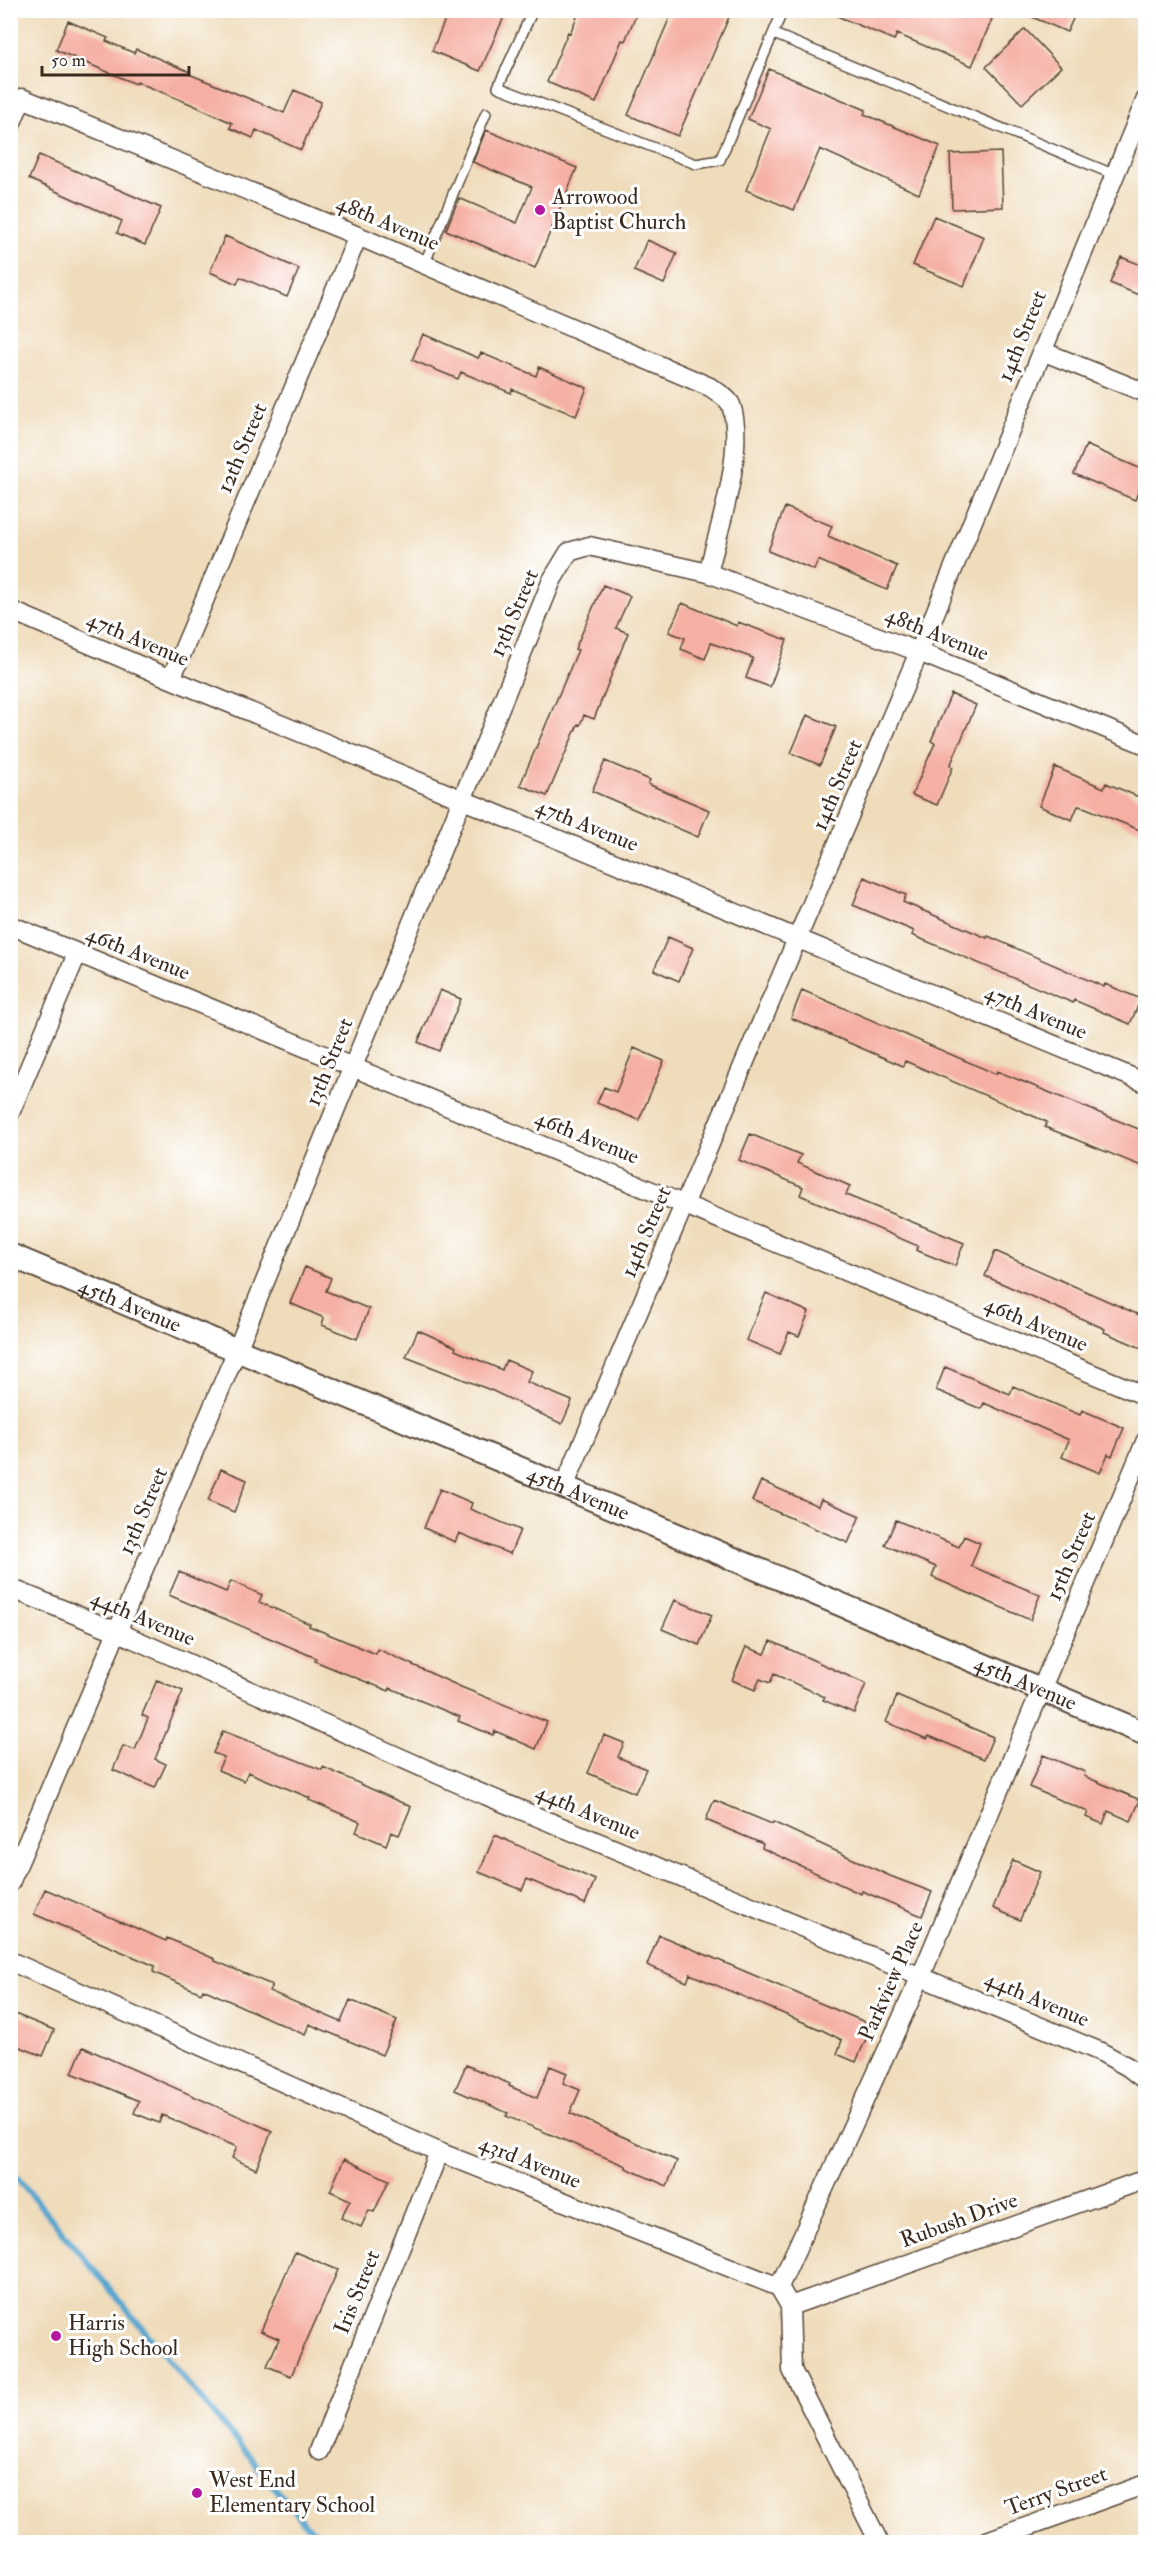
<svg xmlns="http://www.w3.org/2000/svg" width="1156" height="2553" viewBox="0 0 1156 2553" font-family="'IM FELL Double Pica',serif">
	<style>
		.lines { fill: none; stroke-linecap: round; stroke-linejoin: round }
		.stream { stroke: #53a4ce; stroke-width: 6 }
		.building { fill: #f5afa3 }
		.service-casing { stroke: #564536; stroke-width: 12 }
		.minor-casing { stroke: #564536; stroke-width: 21 }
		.tertiary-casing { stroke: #564536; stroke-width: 26 }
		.service { stroke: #fff; stroke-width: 9 }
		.minor { stroke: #fff; stroke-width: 18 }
		.tertiary { stroke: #fff; stroke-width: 22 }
		.poi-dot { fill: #b5179e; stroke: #fff; stroke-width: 2 }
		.labels { text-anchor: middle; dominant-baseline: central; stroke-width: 6; stroke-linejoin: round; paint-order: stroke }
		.poi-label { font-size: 22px; fill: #3b2a1e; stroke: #fff; text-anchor: start }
		.street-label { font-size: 22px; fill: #3b2a1e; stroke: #fff }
	</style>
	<rect width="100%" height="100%" fill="#fff"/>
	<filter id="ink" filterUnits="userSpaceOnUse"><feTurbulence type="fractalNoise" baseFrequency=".0167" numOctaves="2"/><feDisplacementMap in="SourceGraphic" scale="12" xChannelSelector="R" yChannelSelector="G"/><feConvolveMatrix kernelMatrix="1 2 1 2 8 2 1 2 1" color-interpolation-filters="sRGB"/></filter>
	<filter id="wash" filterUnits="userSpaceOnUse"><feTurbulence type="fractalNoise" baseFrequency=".008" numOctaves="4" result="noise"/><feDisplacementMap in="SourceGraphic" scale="24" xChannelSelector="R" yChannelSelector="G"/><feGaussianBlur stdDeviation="1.35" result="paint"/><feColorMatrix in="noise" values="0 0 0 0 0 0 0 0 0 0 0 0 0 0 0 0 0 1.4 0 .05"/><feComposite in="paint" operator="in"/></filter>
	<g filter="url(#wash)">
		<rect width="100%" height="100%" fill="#efdcbb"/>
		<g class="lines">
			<path class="stream" d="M10 2169 306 2525 331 2542"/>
		</g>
		<g id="blocks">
			<path class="building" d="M449 10H507L480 71 432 51Z
				M580 10H638L625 41 622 40 596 103 547 82 568 32 570 33Z
				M673 10H732L678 136 628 115Z
				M973 10 992 19 972 66 897 34 894 40 825 11Z
				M1016 10H1077L1067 32Z
				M68 21 108 38 106 41 134 53 136 49 190 72 189 74 284 113 294 90 321 102 301 150 256 130 253 138 230 128 232 123 193 105 137 82 136 84 56 50Z
				M1025 29 1061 67 1022 104 986 67Z
				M769 69 866 110 864 114 940 146 919 194 820 149 794 210 746 190 771 129 748 119Z
				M486 130 577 168 535 268 446 230 459 198 517 223 532 187 473 162Z
				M1001 152 1003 207 952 209 950 154Z
				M39 155 161 208 145 245 117 233 122 221 29 179Z
				M934 216 984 237 964 286 913 265Z
				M225 236 299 269 287 297 240 277 237 284 210 272Z
				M647 240 677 253 664 284 634 271Z
				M1121 257 1146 267V298L1110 283Z
				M423 334 478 358 481 353 536 376 539 367 587 388 576 416 512 389 511 393 461 372 458 379 412 360Z
				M1086 445 1146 471 1135 500 1074 474Z
				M785 507 832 526 828 536 897 566 887 590 818 560 814 570 768 551Z
				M603 585 630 596 616 628 628 633 594 719 584 715 580 725 578 724 547 796 520 785 578 650 575 649Z
				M682 603 737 626 738 622 787 640 770 687 746 678 753 658 711 643 705 659 681 649 685 638 669 632Z
				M951 694 976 705 950 766 953 767 937 805 912 795 935 743 931 741Z
				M807 715 836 727 820 765 791 753Z
				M605 761 650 780 648 784 709 810 698 837 592 791Z
				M1055 767 1104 788 1106 783 1146 800V822L1142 831 1086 808 1078 806 1072 820 1039 806Z
				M864 877 906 895 903 902 987 938 988 936 1104 987 1105 984 1141 999 1130 1024 1074 1000 1073 1003 912 935 914 931 853 905Z
				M668 937 693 948 679 981 654 970Z
				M440 990 461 999 439 1051 418 1042Z
				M802 990 996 1074 997 1071 1146 1132V1168L1045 1127 1047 1122 905 1061 903 1066 791 1018Z
				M634 1048 664 1061 639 1120 597 1103 604 1087 616 1092Z
				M750 1134 801 1155 797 1163 850 1186 846 1195 964 1243 955 1266 916 1250 918 1246 800 1195 803 1187 739 1160Z
				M995 1251 1146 1318V1350L1104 1332 1105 1329 985 1276Z
				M305 1267 331 1278 326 1291 369 1309 357 1339 322 1325 324 1318 290 1303Z
				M766 1293 809 1312 799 1336 789 1332 780 1354 746 1340Z
				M418 1330 456 1347 455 1350 502 1370 506 1360 532 1371 527 1382 572 1401 562 1424 493 1391 406 1357Z
				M945 1367 1010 1394 1013 1386 1080 1415 1082 1410 1124 1428 1112 1456 1108 1454 1100 1473 1062 1457 1069 1440 984 1403 981 1409 936 1390Z
				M221 1469 247 1480 234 1512 208 1501Z
				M761 1481 818 1506 821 1499 860 1516 848 1543 752 1501Z
				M440 1489 472 1503 470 1509 520 1530 510 1554 459 1533 455 1542 424 1528Z
				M896 1520 959 1547 964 1536 980 1543 971 1566 1040 1595 1030 1620 932 1577 936 1567 885 1545Z
				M179 1572 226 1592 231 1581 262 1595 259 1602 310 1624 309 1626 376 1654 378 1649 461 1687 547 1722 536 1749 495 1731 493 1735 458 1721 460 1717 390 1688 389 1691 339 1671 315 1661 316 1658 169 1595Z
				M675 1600 712 1615 699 1645 662 1629Z
				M771 1641 866 1684 854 1713 823 1700 825 1697 774 1674 770 1683 760 1679 755 1690 732 1680 746 1647 765 1654Z
				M157 1680 183 1691 155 1759 166 1764 155 1788 113 1770 123 1746 135 1750 148 1718 142 1715Z
				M897 1696 993 1737 984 1759 929 1736 927 1739 886 1722Z
				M223 1731 322 1770 323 1767 411 1807 399 1835 391 1832 386 1845 356 1832 360 1822 309 1800 310 1798 248 1772 244 1781 218 1770 224 1757 213 1753Z
				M604 1735 624 1743 618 1757 646 1769 635 1793 588 1773Z
				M1043 1755 1085 1772 1084 1776 1140 1800 1131 1821 1108 1811 1103 1824 1086 1817 1088 1812 1029 1787Z
				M714 1800 772 1824 773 1822 890 1876 932 1892 922 1916 862 1891 861 1894 762 1848 763 1844 706 1820Z
				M495 1835 595 1880 585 1904 527 1879 522 1890 479 1872Z
				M1013 1860 1040 1872 1020 1920 993 1908Z
				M45 1889 166 1941 167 1938 215 1959V1961L272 1985 269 1991 341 2022 350 2000 397 2020 382 2055 309 2024 305 2035 203 1989 201 1993 153 1972 155 1966 34 1914Z
				M659 1935 872 2025 856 2062 837 2054 842 2040 824 2031 690 1974 687 1982 647 1965Z
				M10 2012 54 2030 43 2056 10 2043Z
				M83 2047 272 2131 256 2169 232 2158 237 2147 162 2115 159 2123 134 2113 139 2101 72 2073Z
				M466 2065 510 2084 509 2086 537 2098 550 2066 567 2073 563 2083 580 2090 570 2113 677 2161 667 2186 626 2168V2166L506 2116 508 2113 455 2090Z
				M344 2159 389 2180 374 2212 369 2210 361 2227 341 2218 350 2200 330 2191Z
				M295 2252 338 2270 291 2376 267 2366 279 2339 261 2331Z"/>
		</g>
	</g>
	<g filter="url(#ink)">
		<use href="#blocks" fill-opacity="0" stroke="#564536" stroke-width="1.5"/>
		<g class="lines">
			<g class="service-casing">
				<path id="service" d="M533 10 498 87 696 164 720 160 783 10
					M774 34 1115 175
					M424 265 486 113"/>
			</g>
			<g class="minor-casing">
				<path id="minor" d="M10 127 22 98 358 236 710 387C717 392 728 398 731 405 746 449 719 528 708 573
					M1042 351 1146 393
					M10 610 171 679 1146 1083
					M171 679 358 236
					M10 925 1146 1396
					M10 1113 77 954
					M564 1487 919 652 1146 99
					M10 1588 118 1632 473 1790 1101 2052 1128 2067 1146 2081
					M10 1883 237 1350 552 580 569 552 589 546 708 573 919 652 1146 745
					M10 1961 439 2152 779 2287 790 2306 792 2370 879 2542
					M779 2287 921 1976 1146 1440
					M790 2306 1146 2179
					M319 2451 439 2152
					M984 2542 1146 2484"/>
			</g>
			<g class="tertiary-casing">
				<g id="tertiary">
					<path id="s1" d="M10 1255 564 1487 1146 1734"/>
				</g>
			</g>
			<use href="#service" class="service"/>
			<use href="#minor" class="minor"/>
			<use href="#tertiary" class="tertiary"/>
		</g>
	</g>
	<g class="poi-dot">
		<circle cx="540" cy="210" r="6"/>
		<circle cx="56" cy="2336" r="6"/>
		<circle cx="197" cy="2493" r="6"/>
	</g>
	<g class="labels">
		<g class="poi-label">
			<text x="552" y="197">Arrowood<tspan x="552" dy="25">Baptist Church</tspan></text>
			<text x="68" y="2323">Harris<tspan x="68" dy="25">High School</tspan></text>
			<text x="209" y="2480">West End<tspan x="209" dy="25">Elementary School</tspan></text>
		</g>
		<g class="street-label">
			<text transform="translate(388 223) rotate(23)">48th Avenue</text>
			<text transform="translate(1022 336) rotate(-68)">14th Street</text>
			<text transform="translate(242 448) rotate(-67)">12th Street</text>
			<text transform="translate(514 613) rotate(-67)">13th Street</text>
			<text transform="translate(937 634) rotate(22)">48th Avenue</text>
			<text transform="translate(138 639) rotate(23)">47th Avenue</text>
			<text transform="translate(837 785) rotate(-67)">14th Street</text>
			<text transform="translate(587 825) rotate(22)">47th Avenue</text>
			<text transform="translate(138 953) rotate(22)">46th Avenue</text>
			<text transform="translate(1036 1012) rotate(23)">47th Avenue</text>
			<text transform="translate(329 1062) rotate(-68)">13th Street</text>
			<text transform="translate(587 1137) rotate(22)">46th Avenue</text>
			<text transform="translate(646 1232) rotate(-67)">14th Street</text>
			<text stroke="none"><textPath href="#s1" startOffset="130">45th Avenue</textPath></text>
			<text transform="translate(1036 1324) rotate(23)">46th Avenue</text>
			<text stroke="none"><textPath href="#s1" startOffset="616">45th Avenue</textPath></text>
			<text transform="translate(143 1511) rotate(-67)">13th Street</text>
			<text transform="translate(1071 1556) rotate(-67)">15th Street</text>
			<text transform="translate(143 1618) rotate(23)">44th Avenue</text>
			<text stroke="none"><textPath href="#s1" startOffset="1102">45th Avenue</textPath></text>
			<text transform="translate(588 1812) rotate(23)">44th Avenue</text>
			<text transform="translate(891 1981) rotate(-66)">Parkview Place</text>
			<text transform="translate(1037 1999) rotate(23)">44th Avenue</text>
			<text transform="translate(530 2162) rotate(22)">43rd Avenue</text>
			<text transform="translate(959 2220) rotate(-20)">Rubush Drive</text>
			<text transform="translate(357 2292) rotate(-68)">Iris Street</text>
			<text transform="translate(1056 2491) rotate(-20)">Terry Street</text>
		</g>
	</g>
	<rect width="1156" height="2553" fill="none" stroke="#fff" stroke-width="36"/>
	<path d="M42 66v9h147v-9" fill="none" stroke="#3b2a1e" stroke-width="3"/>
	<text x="51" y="66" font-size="18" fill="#3b2a1e" stroke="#ffffff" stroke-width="4.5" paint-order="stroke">50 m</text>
</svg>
